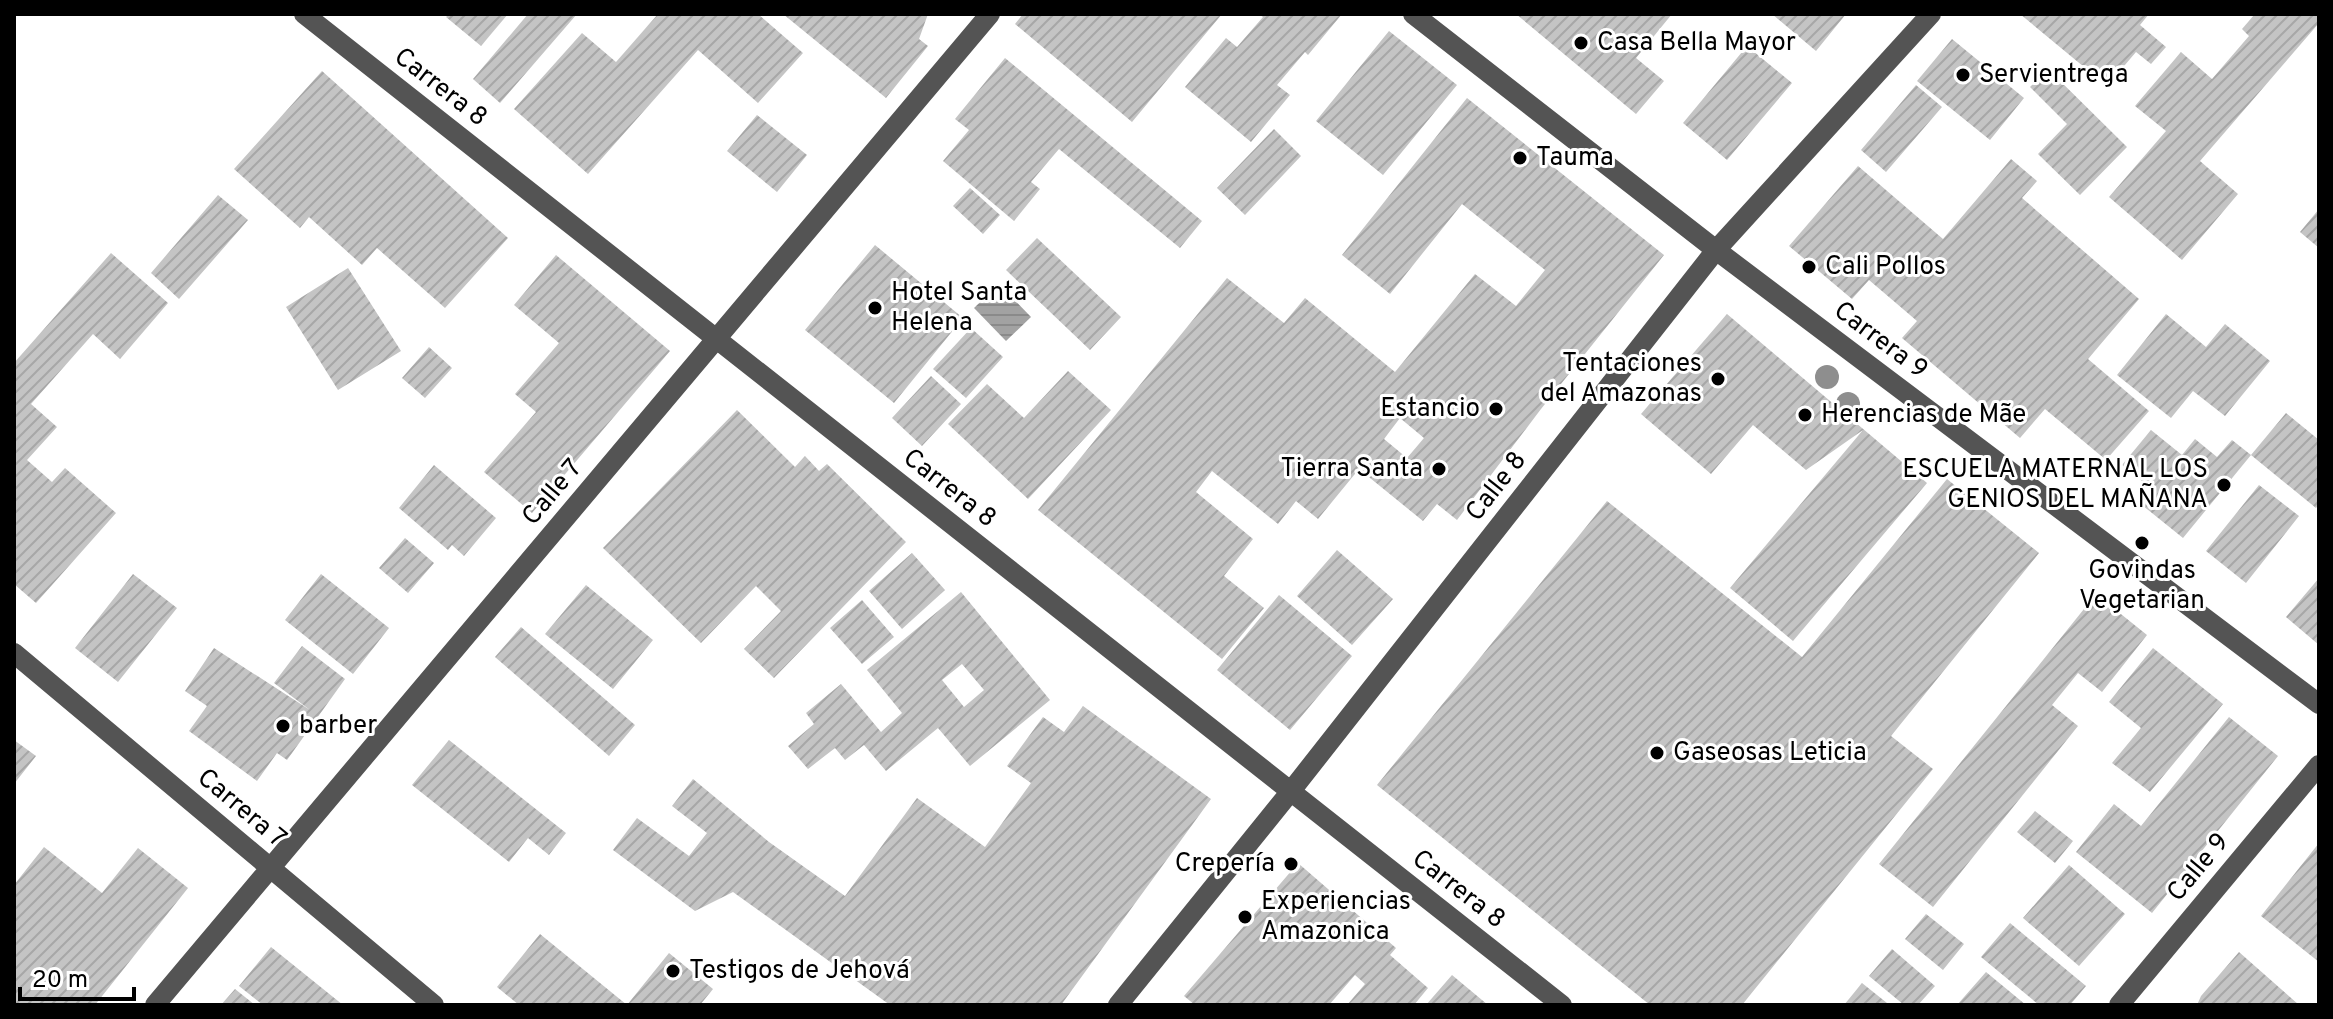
<svg xmlns="http://www.w3.org/2000/svg" width="2333" height="1019" viewBox="0 0 2333 1019" font-family="Overpass,sans-serif">
	<style>
		.water { fill: url(#water-rules) }
		.building { fill: url(#building-hatch); fill-rule: evenodd }
		.lines { fill: none; stroke-linecap: round; stroke-linejoin: round }
		.minor { stroke: #545454; stroke-width: 20 }
		.tree { fill: #8e8e8e }
		.poi-dot { fill: #000; stroke: #fff; stroke-width: 3 }
		.labels { text-anchor: middle; dominant-baseline: central; stroke-width: 6; stroke-linejoin: round; paint-order: stroke }
		.poi-label { font-size: 26px; fill: #000; stroke: #fff; text-anchor: start }
		.street-label { font-size: 26px; fill: #000; stroke: #fff }
	</style>
	<defs>
		<pattern id="water-rules" width="6" height="5" patternUnits="userSpaceOnUse" patternTransform="scale(2)"><rect width="6" height="5" fill="#a2a2a2"/><path d="M0 2.5h6" fill="none" stroke="#8a8a8a"/></pattern>
		<pattern id="building-hatch" width="6" height="6" patternUnits="userSpaceOnUse" patternTransform="scale(2)"><rect width="6" height="6" fill="#c4c4c4"/><path d="M-1 1l2-2M0 6l6-6M5 7l2-2" fill="none" stroke="#a7a7a7"/></pattern>
	</defs>
	<rect width="100%" height="100%" fill="#fff"/>
	<path class="water" d="M999 284 1031 317 1006 341 974 308Z"/>
	<path class="building" d="M449 14H508L481 46 446 17Z
		M528 14H577L500 103 473 79Z
		M658 14H758L803 53 758 103 698 50 588 174 514 109 582 33 616 62Z
		M783 14H928L919 39 928 46 886 98Z
		M1023 14H1222L1132 122 1015 24Z
		M1259 14H1342L1308 55 1305 52 1277 85 1290 95 1251 142 1185 87 1226 38 1237 47 1263 17Z
		M1516 14H1672L1636 58 1664 81 1636 114Z
		M1772 14H1846L1816 51Z
		M2020 14H2149L2140 25 2166 47 2151 64 2136 52 2107 86Z
		M2255 14H2319V23L2200 161 2238 194 2182 260 2109 197 2166 131 2135 106 2181 52 2212 79 2249 36 2242 29Z
		M1389 31 1457 85 1383 175 1316 121Z
		M1952 39 2024 98 1990 140 1917 81Z
		M1747 46 1792 83 1727 160 1683 123Z
		M1005 58 1202 221 1180 248 1059 149 1031 182 1040 189 1014 221 943 161 969 130 955 119Z
		M2048 69 2127 147 2080 195 2038 154 2067 124 2030 87Z
		M322 71 508 238 445 308 377 248 362 265 309 217 300 228 234 169Z
		M1916 85 1942 107 1886 172 1861 150Z
		M1467 98 1664 255 1541 409 1457 520 1437 504 1423 521 1359 469 1318 519 1296 501 1278 524 1212 471 1196 492 1253 539 1224 576 1264 608 1222 659 1038 510 1227 278 1284 323 1305 298 1395 372 1475 274 1516 306 1545 270 1462 204 1390 294 1342 255ZM1400 418 1424 438 1407 458 1384 439Z
		M757 115 807 155 777 192 727 151Z
		M1274 129 1301 156 1245 215 1217 188Z
		M2011 159 2037 181 2022 198 2139 299 2088 359 2149 411 2106 460 2045 409 2020 438 1902 338 1917 321 1869 280 1852 299 1789 246 1858 166 1943 239Z
		M970 188 1000 215 983 234 953 206Z
		M218 195 248 220 179 299 151 273Z
		M2319 209V248L2300 232Z
		M1037 238 1121 317 1090 350 1006 270Z
		M875 245 963 318 894 403 805 330Z
		M111 253 168 303 120 359 93 334 31 404 57 427 27 460 52 482 65 468 116 513 36 603 14 584V363Z
		M556 255 670 351 532 513 484 472 536 412 515 394 559 343 514 305Z
		M348 268 401 351 338 390 286 307Z
		M1727 314 1927 483 1793 641 1730 588 1863 430 1806 470 1753 425 1711 474 1641 414Z
		M2166 314 2206 347 2225 324 2270 361 2225 416 2193 391 2171 418 2117 375Z
		M971 328 1003 357 966 398 933 369Z
		M429 347 452 368 425 398 402 378Z
		M1068 371 1111 410 1028 499 948 424 987 384 1024 418Z
		M931 376 961 404 922 446 892 418Z
		M737 410 795 467 805 456 819 471 827 464 906 542 774 678 744 649 781 611 756 586 701 643 603 548Z
		M2286 413 2319 440V504L2316 508 2251 455 2183 538 2142 505 2153 490 2122 465 2151 430 2182 455 2195 439 2217 457 2232 440 2251 455Z
		M434 465 496 518 464 556 452 545 448 550 399 508Z
		M1947 479 2039 553 1891 736 1933 769 1742 1005H1650L1377 785 1607 501 1802 657Z
		M2259 485 2299 516 2246 583 2206 551Z
		M405 538 434 563 408 593 379 568Z
		M1337 550 1393 599 1352 645 1297 596Z
		M912 553 945 590 902 629 869 591Z
		M133 574 177 608 118 682 75 648Z
		M321 574 389 628 353 674 285 620Z
		M2319 578V645L2286 617Z
		M586 585 653 640 613 689 545 634Z
		M961 592 1050 700 970 766 938 728 886 771 864 745 845 760 835 748 808 769 788 746 814 724 806 713 841 684 881 732 902 713 867 670ZM962 664 984 690 964 707 942 680Z
		M2096 594 2147 635 2102 692 2078 673 2052 705 2078 726 1933 907 1879 864Z
		M1279 595 1352 656 1290 730 1217 670Z
		M862 600 894 637 862 664 830 628Z
		M521 627 635 725 609 756 495 657Z
		M302 646 345 679 287 760 277 753 257 781 189 731 207 706 185 691 214 648 310 710 274 683Z
		M2153 648 2223 704 2150 792 2112 763 2141 728 2109 702Z
		M1083 706 1211 799 1061 1005H890L733 892 695 911 613 850 637 818 689 856 707 833 672 806 693 779 769 842 845 896 917 798 985 847 1031 783 1007 766 1043 717 1064 732Z
		M2229 717 2278 756 2152 913 2076 852 2114 804 2141 826Z
		M14 740 36 756 14 784Z
		M449 740 566 833 549 855 528 838 509 862 412 785Z
		M2035 811 2073 841 2055 863 2017 832Z
		M2319 843V962L2261 916Z
		M44 847 102 893 138 848 188 888 95 1005H14V885Z
		M1298 863 1396 948 1390 955 1428 988 1414 1005H1347L1365 984 1355 975 1329 1005H1195L1184 996Z
		M2069 865 2125 914 2079 966 2023 918Z
		M1926 914 1964 944 1943 970 1905 939Z
		M2010 923 2086 986 2070 1005H2039L1981 957Z
		M540 934 627 1005 669 953 713 989 700 1005H519L497 987Z
		M271 947 343 1005H263L239 986Z
		M1892 949 1935 986 1918 1005H1904L1869 976Z
		M2239 952 2299 1005H2197L2201 996Z
		M1986 972 2026 1005H1957Z
		M1452 975 1488 1005H1426Z
		M1862 983 1887 1003 1886 1005H1844Z
		M235 989 255 1005H221Z"/>
	<g class="lines">
		<path class="minor" d="M304 14 1562 1005
			M1413 14 1716 250 2319 704
			M14 653 434 1005
			M155 1005 990 14
			M1118 1005 1291 791 1716 250 1931 14
			M2119 1005 2319 765"/>
	</g>
	<g class="tree">
		<circle cx="1827" cy="377" r="12"/>
		<circle cx="1848" cy="404" r="12"/>
	</g>
	<g class="poi-dot">
		<circle cx="1581" cy="43" r="8"/>
		<circle cx="1963" cy="75" r="8"/>
		<circle cx="1520" cy="158" r="8"/>
		<circle cx="1809" cy="267" r="8"/>
		<circle cx="875" cy="308" r="8"/>
		<circle cx="1718" cy="379" r="8"/>
		<circle cx="1496" cy="409" r="8"/>
		<circle cx="1805" cy="415" r="8"/>
		<circle cx="1439" cy="469" r="8"/>
		<circle cx="2224" cy="485" r="8"/>
		<circle cx="2142" cy="543" r="8"/>
		<circle cx="283" cy="726" r="8"/>
		<circle cx="1657" cy="753" r="8"/>
		<circle cx="1291" cy="864" r="8"/>
		<circle cx="1245" cy="917" r="8"/>
		<circle cx="673" cy="971" r="8"/>
	</g>
	<g class="labels">
		<g class="poi-label">
			<text x="1597" y="43">Casa Bella Mayor</text>
			<text x="1979" y="75">Servientrega</text>
			<text x="1536" y="158">Tauma</text>
			<text x="1825" y="267">Cali Pollos</text>
			<text x="891" y="293">Hotel Santa<tspan x="891" dy="30">Helena</tspan></text>
			<text x="1702" y="364" text-anchor="end">Tentaciones<tspan x="1702" dy="30">del Amazonas</tspan></text>
			<text x="1480" y="409" text-anchor="end">Estancio</text>
			<text x="1821" y="415">Herencias de Mãe</text>
			<text x="1423" y="469" text-anchor="end">Tierra Santa</text>
			<text x="2208" y="470" text-anchor="end">ESCUELA MATERNAL LOS<tspan x="2208" dy="30">GENIOS DEL MAÑANA</tspan></text>
			<text x="2142" y="571" text-anchor="middle">Govindas<tspan x="2142" dy="30">Vegetarian</tspan></text>
			<text x="299" y="726">barber</text>
			<text x="1673" y="753">Gaseosas Leticia</text>
			<text x="1275" y="864" text-anchor="end">Crepería</text>
			<text x="1261" y="902">Experiencias<tspan x="1261" dy="30">Amazonica</tspan></text>
			<text x="689" y="971">Testigos de Jehová</text>
		</g>
		<g class="street-label">
			<text transform="translate(440 88) rotate(38)">Carrera 8</text>
			<text transform="translate(1880 341) rotate(37)">Carrera 9</text>
			<text transform="translate(1497 487) rotate(-52)">Calle 8</text>
			<text transform="translate(949 489) rotate(38)">Carrera 8</text>
			<text transform="translate(553 493) rotate(-50)">Calle 7</text>
			<text transform="translate(241 809) rotate(40)">Carrera 7</text>
			<text transform="translate(2199 868) rotate(-50)">Calle 9</text>
			<text transform="translate(1458 890) rotate(38)">Carrera 8</text>
		</g>
	</g>
	<rect width="2333" height="1019" fill="none" stroke="#000000" stroke-width="32"/>
	<path d="M20 987v12h114v-12" fill="none" stroke="#000000" stroke-width="4"/>
	<text x="32" y="987" font-size="24" fill="#000000" stroke="#ffffff" stroke-width="6" paint-order="stroke">20 m</text>
</svg>
